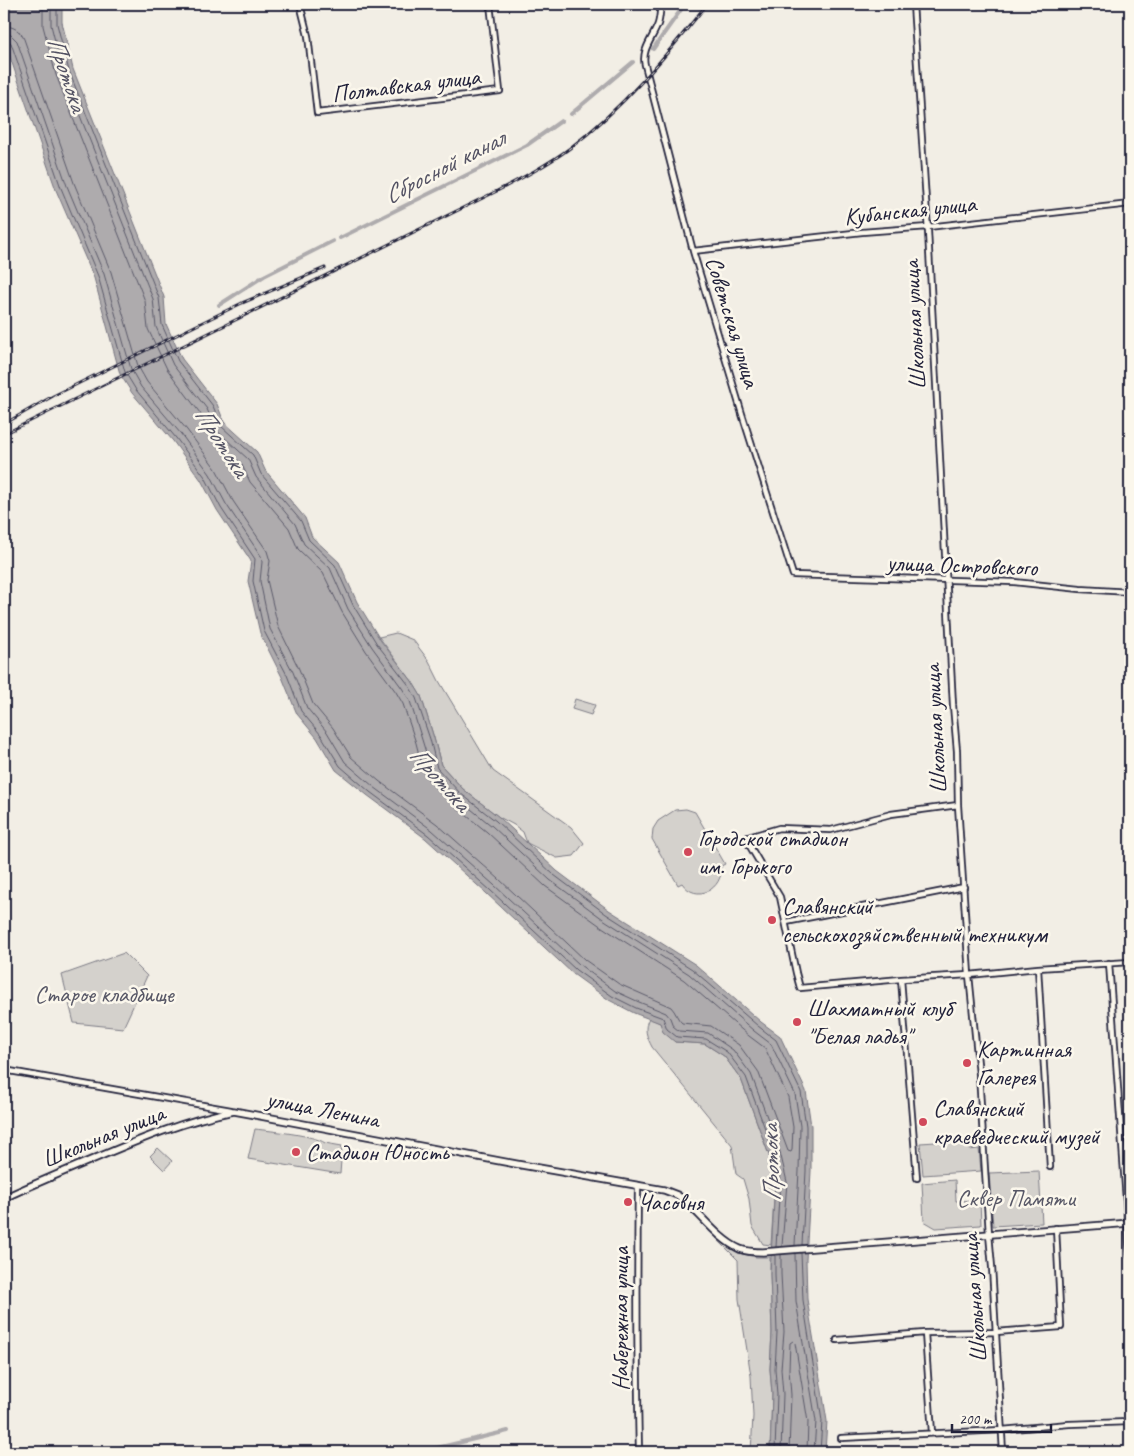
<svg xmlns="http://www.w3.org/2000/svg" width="1134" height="1456" viewBox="0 0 1134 1456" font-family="Caveat,sans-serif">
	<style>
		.green { fill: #d4d1cc; stroke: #7b7a84 }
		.water { fill: #aeabad; stroke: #76747f }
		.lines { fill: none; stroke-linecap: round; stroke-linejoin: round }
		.shore { stroke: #5a5969; stroke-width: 1 }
		.canal { stroke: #aeabad; stroke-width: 4 }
		.minor-casing { stroke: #22223b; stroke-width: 8 }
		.major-casing { stroke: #22223b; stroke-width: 9 }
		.minor { stroke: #fbf7ec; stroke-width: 4.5 }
		.major { stroke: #fbf7ec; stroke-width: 5.5 }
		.rail-casing { stroke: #22223b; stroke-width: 3 }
		.rail { stroke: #fbf7ec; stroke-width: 1; stroke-dasharray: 4; stroke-linecap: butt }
		.poi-dot { fill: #d1495b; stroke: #fbf7ec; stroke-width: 2 }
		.labels { text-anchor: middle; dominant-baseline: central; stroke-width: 5; stroke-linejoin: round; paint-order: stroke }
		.street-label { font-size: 24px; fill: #22223b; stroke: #fbf7ec }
		.poi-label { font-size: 24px; fill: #22223b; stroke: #fbf7ec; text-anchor: start }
		.park-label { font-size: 24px; fill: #575766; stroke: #fbf7ec }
		.water-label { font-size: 25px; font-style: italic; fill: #535263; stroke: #fbf7ec }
	</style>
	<rect width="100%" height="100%" fill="#f2eee5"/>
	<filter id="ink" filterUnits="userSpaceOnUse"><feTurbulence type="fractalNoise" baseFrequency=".02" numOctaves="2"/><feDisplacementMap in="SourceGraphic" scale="10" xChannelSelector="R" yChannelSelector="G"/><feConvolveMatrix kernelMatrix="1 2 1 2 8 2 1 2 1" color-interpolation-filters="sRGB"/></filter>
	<g filter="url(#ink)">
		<path class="green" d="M396 633 413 640 429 661 439 681 493 771 571 827 584 843 574 856 557 858 527 843 523 832 514 825 499 817 463 789 441 765 434 738 421 696 412 681 379 637Z
			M575 699 595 705 591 715 572 709Z
			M686 809 695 812 725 864 721 866C724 889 696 904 682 883L678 885 652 839 653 829 658 821 675 810Z
			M124 953 147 976 123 1028 74 1023 62 975Z
			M649 1018 660 1023 675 1042 705 1044 724 1056 741 1079 769 1155 775 1182 771 1245 763 1244 752 1226 749 1199 743 1179 736 1174 732 1145 652 1047C647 1037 643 1029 649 1018Z
			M255 1129C271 1131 314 1135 325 1143L342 1146 340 1174 248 1159Z
			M968 1140 969 1150 979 1149 981 1171 923 1175 920 1143Z
			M158 1148 172 1161 164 1170 150 1156Z
			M1039 1171 1042 1223 993 1226 989 1173Z
			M955 1180 956 1201 980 1200 981 1225 936 1228 924 1221 922 1183Z
			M717 1236 738 1253 756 1257H770V1274L772 1332 770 1369 772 1394 770 1452H751L753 1416 751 1376 739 1299 738 1260 716 1238Z"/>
		<path class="water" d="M4 4H62V22L73 69 164 297 166 324 182 359 217 404 224 422 257 452 265 470 305 518 312 537 339 562 357 602 381 641 412 681 421 696 434 738 441 765 463 789 499 817 557 871 609 910 696 965 761 1022 780 1036 806 1091 811 1126V1171L806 1260 807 1299 827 1421 825 1452H770L772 1394 770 1369 772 1332 770 1274 775 1182 769 1155 741 1079 724 1056 705 1044 675 1042 663 1032 660 1023 634 1013 609 1000 573 974 486 893 425 838 367 795 336 770 317 738 297 714 282 677 260 633 248 581 251 561 217 510 201 480 173 441 132 393 120 374 94 278 56 190 11 60 4 37Z"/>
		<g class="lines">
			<path class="shore" d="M51 4V25L63 73 153 299 156 327 173 365 207 409 216 430 248 459 256 477 295 524 304 544 330 568 348 609 372 647 402 688 410 701 432 772 456 797 492 826 550 880 603 919 689 974 754 1031 771 1044 795 1094 800 1126 799 1171 795 1245
				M57 4V24L69 71 159 298 162 325 178 361 213 406 221 426 253 455 261 474 301 521 309 540 335 565 353 605 377 644 408 684 416 698 430 739 437 768 460 793 496 821 554 875 606 914 692 969 758 1026 776 1040 801 1092 806 1126V1171L802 1245
				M4 26C13 26 20 30 24 39L74 183 111 272 138 366 147 382 187 430 216 469 233 501 267 551 270 561 267 580 278 626 299 669 313 704 333 728 351 757 379 781 437 824 499 879 585 960 619 984 671 1007C676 1012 677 1019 682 1023L711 1026 739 1045 758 1071 788 1151 791 1152 792 1150 793 1127 788 1097 765 1048 749 1036 684 980 599 925 545 886 487 832 451 803 426 777 423 770 416 743 403 704 396 692 366 651 342 612 323 573 298 549 289 528 250 482 241 463 210 435 200 413 167 369 148 329 145 301 56 75 43 26V4
				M4 33 11 35 17 41 67 186 104 274 131 369 141 387 181 434 210 474 226 504 261 556 262 562 260 581 270 629 293 672 307 708 327 732 345 762 374 787 432 830 494 885 580 965 615 991 639 1002 666 1013 670 1018 673 1026 679 1031 708 1033 733 1050 751 1074 780 1152 787 1182 782 1246
				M4 39 8 40 11 43 61 188 98 276 125 372 136 390 176 438 205 477 221 508 255 559 253 581 264 631 287 675 301 711 321 735 340 766 370 792 428 835 490 890 576 970 612 996 636 1008 663 1018 667 1029 677 1037 706 1039 727 1052 746 1077 774 1153 780 1181 776 1247
				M801 1253 803 1300 822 1421 820 1452
				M795 1254 796 1301 816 1421 814 1452
				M775 1452 777 1394 775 1369 777 1332 775 1274V1255
				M781 1452 783 1394 781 1369 784 1332 781 1274V1255
				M789 1452 791 1395 789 1369 790 1343 793 1341 795 1343 808 1422 807 1452"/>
			<path class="canal" d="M653 49 685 4
				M571 114 633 62
				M340 238 527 145 561 121
				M219 305 264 276 333 241
				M420 1452 508 1431"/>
			<g class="minor-casing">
				<path id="minor" d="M300 4 308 36 317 113 500 91 490 4
					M661 4C660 10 660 18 658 24 653 38 641 50 645 65L693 251 742 414 793 575 1014 582 1080 589 1130 592
					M913 4 928 231 953 705 957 751 958 805 969 975 979 1074 989 1234 992 1267 1003 1452
					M693 251 862 232 928 227 1130 204
					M958 805 891 814 831 830 779 828 745 838 780 897 796 973 800 988 901 979 969 975 1038 968 1130 962
					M786 922 964 887
					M1109 963 1130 1256
					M1038 968 1050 1167
					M901 979 917 1178
					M4 1070 231 1110
					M638 1185C637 1274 637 1363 639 1452
					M925 1333 932 1433
					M837 1340 925 1333 996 1332 1061 1327 1056 1228
					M841 1438 1002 1430 1069 1424 1130 1422"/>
			</g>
			<g class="major-casing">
				<path id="major" d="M4 1198C34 1184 65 1171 96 1158 141 1139 186 1120 234 1111L516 1164 664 1190 677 1195 684 1200C700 1214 720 1241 740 1249 748 1252 755 1252 763 1252L1130 1223"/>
			</g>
			<use href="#minor" class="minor"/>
			<use href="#major" class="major"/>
			<g class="rail-casing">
				<path id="rail" d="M4 424 53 396 205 321 242 303 325 268
					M4 434 497 191C522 178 547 165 570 148 623 108 666 56 707 4"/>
			</g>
			<use href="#rail" class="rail"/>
		</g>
	</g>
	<g class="poi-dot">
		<circle cx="688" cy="852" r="5"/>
		<circle cx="772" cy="920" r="5"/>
		<circle cx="797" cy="1022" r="5"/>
		<circle cx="967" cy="1063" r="5"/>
		<circle cx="923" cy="1122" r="5"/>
		<circle cx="296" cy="1152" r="5"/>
		<circle cx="628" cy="1202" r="5"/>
	</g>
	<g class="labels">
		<g class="street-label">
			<text transform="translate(406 85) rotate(-7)">Полтавская улица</text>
			<text transform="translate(910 210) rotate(-6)">Кубанская улица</text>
			<text transform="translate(733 322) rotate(73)">Советская улица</text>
			<text transform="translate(914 325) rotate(-93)">Школьная улица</text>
			<text transform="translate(962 565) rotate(2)">улица Островского</text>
			<text transform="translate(935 729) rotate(-93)">Школьная улица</text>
			<text transform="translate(323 1109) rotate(11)">улица Ленина</text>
			<text transform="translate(103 1136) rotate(-22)">Школьная улица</text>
			<text transform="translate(974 1298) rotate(-94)">Школьная улица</text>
			<text transform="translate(620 1319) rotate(-90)">Набережная улица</text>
		</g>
		<g class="poi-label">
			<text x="698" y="838">Городской cтадион<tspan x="698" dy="28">им. Горького</tspan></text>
			<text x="782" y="906">Славянский<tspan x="782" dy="28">сельскохозяйственный техникум</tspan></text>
			<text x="807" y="1008">Шахматный клуб<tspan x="807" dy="28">"Белая ладья"</tspan></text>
			<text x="977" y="1049">Картинная<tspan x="977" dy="28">Галерея</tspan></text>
			<text x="933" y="1108">Славянский<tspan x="933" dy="28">краеведческий музей</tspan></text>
			<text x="306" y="1152">Стадион Юность</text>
			<text x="638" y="1202">Часовня</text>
		</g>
		<g class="park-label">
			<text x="104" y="994">Старое кладбище</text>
			<text x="1016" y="1198">Сквер Памяти</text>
		</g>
		<g class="water-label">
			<text transform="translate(67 74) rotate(71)">Протока</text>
			<text transform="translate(444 167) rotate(-27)">Сбросной канал</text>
			<text transform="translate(222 442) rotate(57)">Протока</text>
			<text transform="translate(440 779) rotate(48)">Протока</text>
			<text transform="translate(771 1163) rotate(-92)">Протока</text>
		</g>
	</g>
	<rect width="1134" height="1456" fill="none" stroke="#fbf7ec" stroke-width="20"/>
	<rect x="10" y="10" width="1114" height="1436" fill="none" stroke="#22223b" stroke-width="2" filter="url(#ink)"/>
	<path d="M952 1424v8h99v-8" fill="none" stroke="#22223b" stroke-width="2.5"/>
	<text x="959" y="1424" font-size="15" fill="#22223b" stroke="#fbf7ec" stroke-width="4" paint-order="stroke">200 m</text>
</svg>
